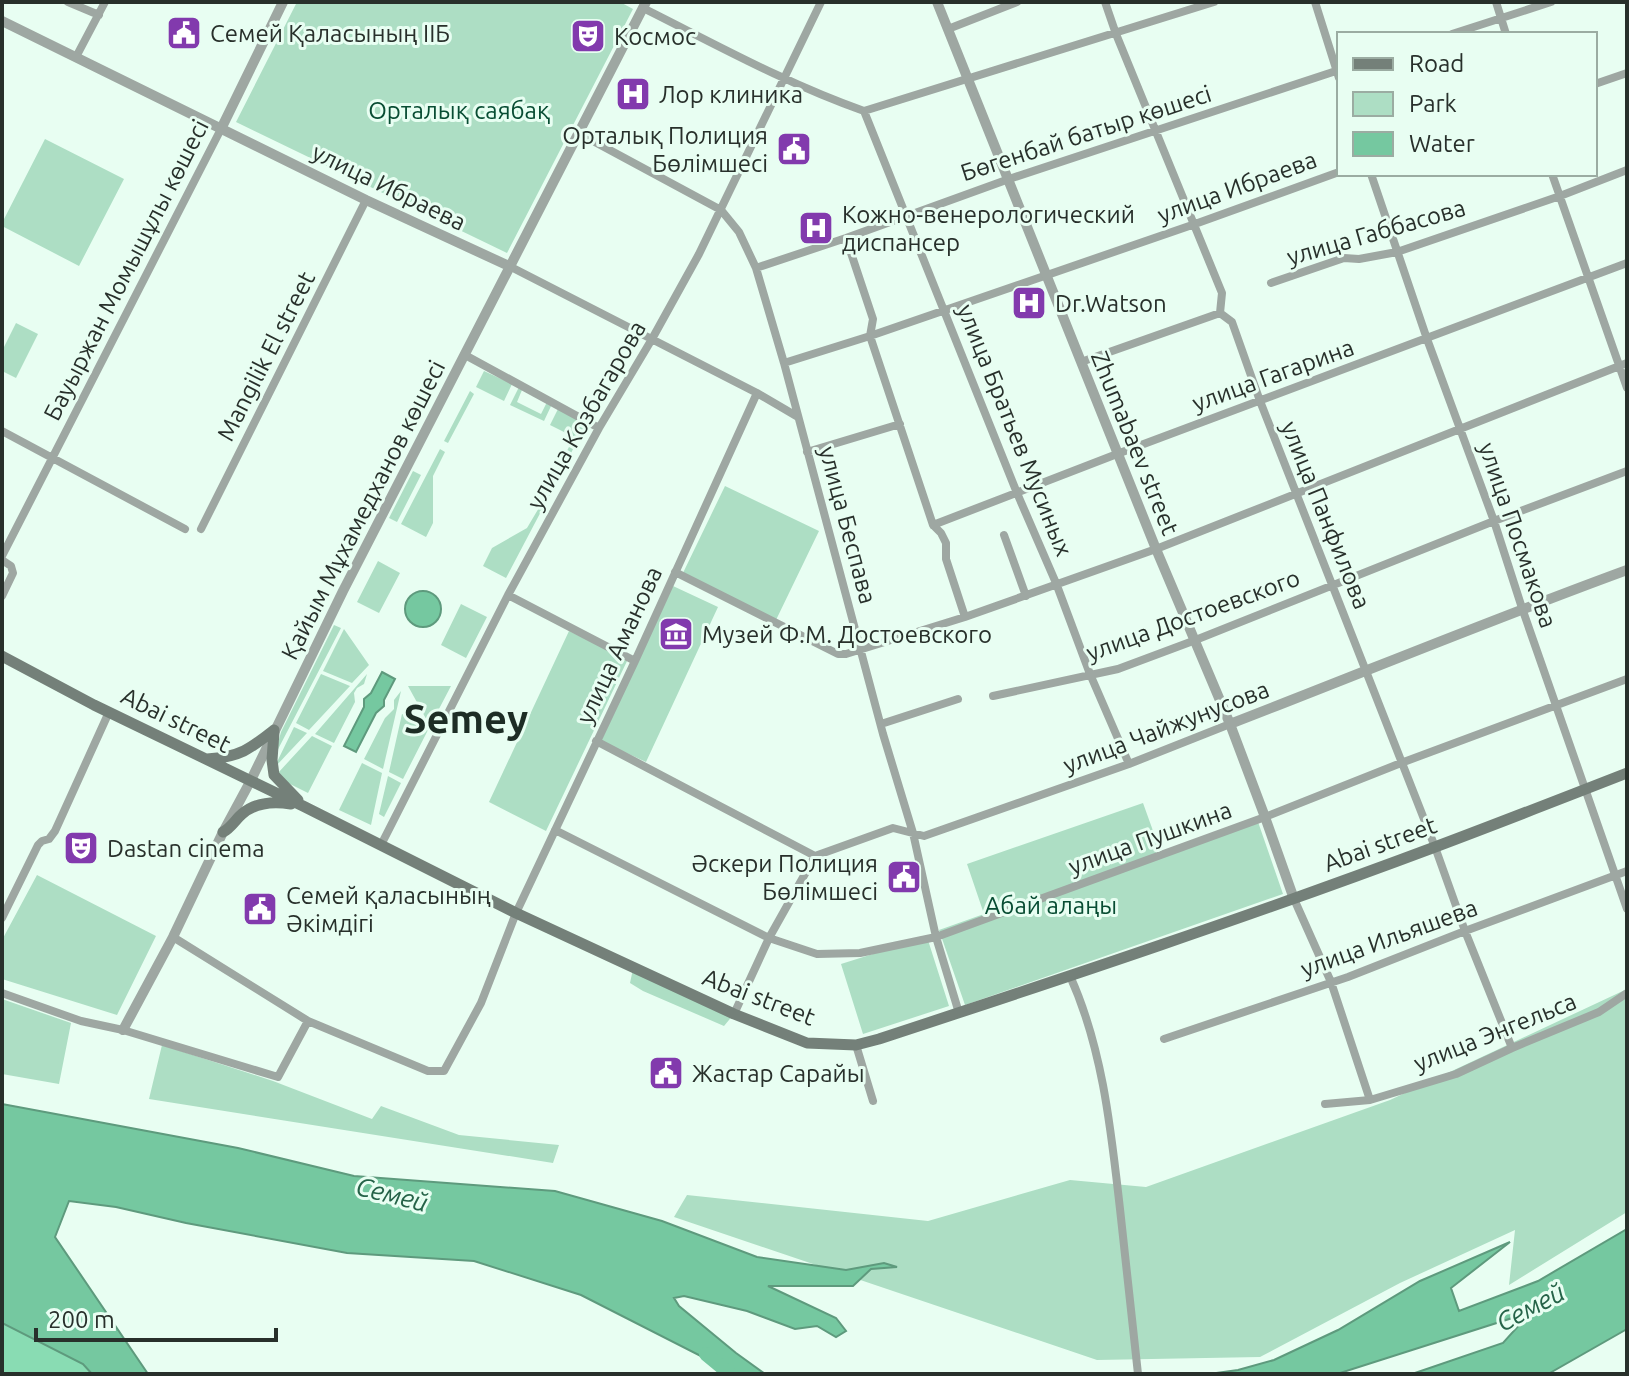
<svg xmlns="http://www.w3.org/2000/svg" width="1629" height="1376" viewBox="0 0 1629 1376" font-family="Ubuntu,sans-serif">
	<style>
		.green { fill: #addec4 }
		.forest { fill: #89dcb3 }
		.water { fill: #75c8a0; stroke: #5e9a7d; stroke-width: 2 }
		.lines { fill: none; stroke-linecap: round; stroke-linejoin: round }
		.river { stroke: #75c8a0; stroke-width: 14 }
		.minor { stroke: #9ea7a2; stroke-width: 8 }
		.tertiary { stroke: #9ea7a2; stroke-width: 10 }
		.secondary { stroke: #748079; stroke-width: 11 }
		.labels { text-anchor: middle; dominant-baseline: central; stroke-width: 6; stroke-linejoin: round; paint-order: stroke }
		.poi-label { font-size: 24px; fill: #28302b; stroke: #e8fef2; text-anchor: start }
		.park-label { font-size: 24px; fill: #084d33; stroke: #e8fef2 }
		.street-label { font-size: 24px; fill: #28302b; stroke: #e8fef2 }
		.water-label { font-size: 26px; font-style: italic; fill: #256348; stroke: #e8fef2 }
		.town-label { font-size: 40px; font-weight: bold; fill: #1d2d25; stroke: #e8fef2 }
	</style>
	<rect width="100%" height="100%" fill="#e8fef2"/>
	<path class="green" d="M297 2H620L633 9 507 253 236 122Z
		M45 139 124 179 79 266 2 226V223Z
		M16 323 38 334 16 378 2 371V351Z
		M484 371 512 384 504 401 476 387Z
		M519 387 522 390 517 402 541 414 547 402 552 404 544 421 510 405Z
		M470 391 474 394 448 443 444 441Z
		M558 409 586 422 578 439 550 425Z
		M571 443 575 445 550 496 545 494Z
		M440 449 445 452 433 476V523L426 537 401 524Z
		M413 471 421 475 397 522 389 518Z
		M725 486 819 531 776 620 682 575Z
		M543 501 546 502 506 578 483 566 492 548 527 528Z
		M378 561 400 573 379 613 357 602Z
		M673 586 718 607 646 762 601 741Z
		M461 604 487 617 466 658 441 645Z
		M334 625 341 628 274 757 281 732Z
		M344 629 369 665 352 683 323 671Z
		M569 631 628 659 546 831 489 802Z
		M321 674 350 686 309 730 296 723Z
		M367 674 364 684 357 688 354 693 355 702 334 743 315 734Z
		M408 686H451L430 726Z
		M401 691 383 769 364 759 385 718 394 709V700Z
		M402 714 428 730 403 779 389 772Z
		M294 727 307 733 276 766 277 762Z
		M312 736 332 746 308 793 288 783 278 773Z
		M362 763 382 773 371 825 339 810Z
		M388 776 401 783 384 817 379 814Z
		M1143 803 1161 853 1257 819 1283 894 965 1005 939 930 984 914 967 864Z
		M37 875 156 936 117 1015 2 979V940Z
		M927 937 949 1006 863 1034 841 964Z
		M633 969 734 1014 724 1026 643 991 630 983Z
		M1627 989V1212L1509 1285 1515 1230 1400 1283 1260 1357 1097 1360 674 1217 687 1195 928 1221 1070 1180 1146 1187 1390 1100Z
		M2 999 71 1023 59 1084 2 1074Z
		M162 1045 273 1081 372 1119 381 1106 459 1135 559 1145 553 1163 149 1099Z"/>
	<path class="forest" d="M2 1323 83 1364 92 1374H2Z"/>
	<path class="water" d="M405 609a18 18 0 1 1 36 0a18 18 0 1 1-36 0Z
		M382 672 395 679 384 700V706L376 713 356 752 344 746 364 707V699L371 693Z
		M2 1104 238 1148 354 1176 555 1191 662 1221 757 1257 846 1270 884 1263 897 1267 871 1269 853 1286H768L836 1318 846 1331 836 1337 817 1326 795 1329 747 1311 684 1296 674 1298 679 1306 736 1353 765 1374H736L581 1295 474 1261 347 1253 186 1223 116 1207 69 1201 55 1237 148 1374H92L83 1364 2 1323Z
		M1627 1229V1329L1548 1374H1412L1503 1343 1531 1312 1337 1374H1209L1238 1370 1274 1360 1338 1330 1420 1281 1510 1242 1451 1288 1459 1311 1538 1281Z"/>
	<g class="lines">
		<path class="river" d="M706 1354 730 1374"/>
		<path class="minor" d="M68 2 99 15
			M1105 2 1116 34 1222 293 1220 313 1232 322 1260 401 1435 847 1465 931 1512 1048
			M1315 2 1339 78
			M1496 2 1506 34
			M643 8C715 44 787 84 864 111L1214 2
			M948 29 1017 2
			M1452 34 1551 2
			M76 57 105 2
			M1595 84 1627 73
			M864 111 1017 493 1056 583 1090 674 1129 764
			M580 134 721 210 739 232 756 268 784 363 883 734 913 833 936 937 959 1013
			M1371 174 1427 339 1494 521 1522 608 1627 909
			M1552 174 1627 388
			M846 238 873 319 870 336 933 525 941 533 946 543V559L965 617
			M511 267 757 393 798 417
			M756 268 846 238 1009 179 1339 70
			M1271 283 1344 258 1359 259 1397 252 1560 196 1627 170
			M465 355 599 428
			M1081 362 1220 313
			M784 363 870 336 1195 224 1339 172
			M2 431 185 529
			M807 452 900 424
			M933 525 1117 454 1627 263
			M201 529 366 200
			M1004 535 1026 596
			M2 556 221 129
			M2 560 11 566 13 573 2 596
			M675 572 838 654H846L965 617 1156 549 1627 363
			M508 595 635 661
			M993 696 1118 669 1193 641 1494 521 1627 471
			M881 724 958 699
			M596 741 815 856 893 828 924 836 1129 764 1230 724
			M555 830 769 938 817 954 860 953 936 937 1265 817 1401 763 1627 679
			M381 845 508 595 599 428 652 339 699 254 821 2
			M1294 899 1331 982 1370 1100
			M2 918 38 845 42 841 49 839 55 831 109 712
			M173 937 308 1021 428 1071H444L481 1003 516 913 635 661 757 393
			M1070 976C1103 1049 1111 1131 1120 1209 1126 1264 1132 1319 1138 1374
			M2 993 81 1021 123 1030 278 1077 308 1021
			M734 1014 769 938 815 856
			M1164 1039 1348 977 1465 931 1627 871
			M856 1045 873 1101
			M1325 1104 1370 1100 1456 1074 1512 1048 1599 1012 1627 993"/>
		<path class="tertiary" d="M937 2 1156 549 1230 724 1265 817 1294 899
			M2 21 366 200 511 267
			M221 129 283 2
			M1230 724C1362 673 1493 619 1627 570
			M123 1030 173 937 223 832 251 780 343 591 646 2"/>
		<path class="secondary" d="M2 656 94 705 303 806 516 913 734 1014 807 1043 856 1045 879 1039C1065 978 1251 916 1435 847 1499 823 1563 798 1627 773
			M274 732 272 760 274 775 298 800
			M207 759C240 757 250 749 274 730
			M223 832C231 828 235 820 242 814 256 802 273 801 291 804"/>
	</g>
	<defs>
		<g id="civic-square" transform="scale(1.8)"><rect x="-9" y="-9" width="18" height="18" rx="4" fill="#823aad" stroke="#e8fef2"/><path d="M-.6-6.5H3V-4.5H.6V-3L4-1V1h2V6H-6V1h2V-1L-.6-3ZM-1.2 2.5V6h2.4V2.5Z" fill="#fff"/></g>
		<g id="theatre-square" transform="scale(1.8)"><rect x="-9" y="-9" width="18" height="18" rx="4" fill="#823aad" stroke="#e8fef2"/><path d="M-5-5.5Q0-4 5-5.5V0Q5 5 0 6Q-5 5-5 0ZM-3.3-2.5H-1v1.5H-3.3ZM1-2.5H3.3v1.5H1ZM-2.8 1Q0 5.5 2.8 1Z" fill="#fff"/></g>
		<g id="hospital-square" transform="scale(1.8)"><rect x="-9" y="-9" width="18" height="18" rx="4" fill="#823aad" stroke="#e8fef2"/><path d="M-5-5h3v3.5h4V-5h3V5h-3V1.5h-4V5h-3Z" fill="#fff"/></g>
		<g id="museum-square" transform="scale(1.8)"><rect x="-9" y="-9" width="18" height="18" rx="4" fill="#823aad" stroke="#e8fef2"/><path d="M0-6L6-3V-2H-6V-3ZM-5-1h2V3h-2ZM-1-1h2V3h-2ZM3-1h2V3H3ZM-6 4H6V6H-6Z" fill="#fff"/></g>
	</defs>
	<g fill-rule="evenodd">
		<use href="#civic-square" x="184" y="33"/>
		<use href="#theatre-square" x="588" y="36"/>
		<use href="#hospital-square" x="633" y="94"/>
		<use href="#civic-square" x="794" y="149"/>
		<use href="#hospital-square" x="816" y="228"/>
		<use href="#hospital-square" x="1029" y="303"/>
		<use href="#museum-square" x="676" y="634"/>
		<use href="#theatre-square" x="81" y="848"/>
		<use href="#civic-square" x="904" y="877"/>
		<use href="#civic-square" x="260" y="909"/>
		<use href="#civic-square" x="666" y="1073"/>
	</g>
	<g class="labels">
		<g class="poi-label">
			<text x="210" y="33">Семей Қаласының ІІБ</text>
			<text x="614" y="36">Космос</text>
			<text x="659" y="94">Лор клиника</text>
			<text x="768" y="135" text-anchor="end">Орталық Полиция<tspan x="768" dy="28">Бөлімшесі</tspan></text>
			<text x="842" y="214">Кожно-венерологический<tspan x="842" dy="28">диспансер</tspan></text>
			<text x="1055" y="303">Dr.Watson</text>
			<text x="702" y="634">Музей Ф.М. Достоевского</text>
			<text x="107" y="848">Dastan cinema</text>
			<text x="878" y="863" text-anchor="end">Әскери Полиция<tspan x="878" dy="28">Бөлімшесі</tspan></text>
			<text x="286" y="895">Семей қаласының<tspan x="286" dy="28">Әкімдігі</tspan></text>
			<text x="692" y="1073">Жастар Сарайы</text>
		</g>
		<g class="park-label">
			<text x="459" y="110">Орталық саябақ</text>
			<text x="1051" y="905">Абай алаңы</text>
		</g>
		<g class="street-label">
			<text transform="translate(1086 133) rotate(-18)">Бөгенбай батыр көшесі</text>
			<text transform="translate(389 187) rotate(26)">улица Ибраева</text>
			<text transform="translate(1237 187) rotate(-20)">улица Ибраева</text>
			<text transform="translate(1376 232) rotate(-16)">улица Габбасова</text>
			<text transform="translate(126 270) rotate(-63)">Бауыржан Момышұлы көшесі</text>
			<text transform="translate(266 356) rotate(-63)">Mangilik El street</text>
			<text transform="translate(1273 375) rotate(-20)">улица Гагарина</text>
			<text transform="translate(586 415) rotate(-60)">улица Козбагарова</text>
			<text transform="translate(1015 430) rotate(68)">улица Братьев Мусиных</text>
			<text transform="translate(1135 443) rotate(68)">Zhumabaev street</text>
			<text transform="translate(363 510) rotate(-63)">Қайым Мұхамедханов көшесі</text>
			<text transform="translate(1326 515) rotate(68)">улица Панфилова</text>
			<text transform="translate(848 525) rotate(75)">улица Беспава</text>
			<text transform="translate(1518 535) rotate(71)">улица Посмакова</text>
			<text transform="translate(1193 615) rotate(-20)">улица Достоевского</text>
			<text transform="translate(619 645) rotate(-65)">улица Аманова</text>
			<text transform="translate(176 720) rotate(26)">Abai street</text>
			<text transform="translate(1166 727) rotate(-21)">улица Чайжунусова</text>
			<text transform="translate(1150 838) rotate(-20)">улица Пушкина</text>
			<text transform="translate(1380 844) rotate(-20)">Abai street</text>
			<text transform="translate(1389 938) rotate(-20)">улица Ильяшева</text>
			<text transform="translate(759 997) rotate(21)">Abai street</text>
			<text transform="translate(1495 1032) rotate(-22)">улица Энгельса</text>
		</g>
		<g class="water-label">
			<text transform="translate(392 1194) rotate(14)">Семей</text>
			<text transform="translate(1530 1307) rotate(-28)">Семей</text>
		</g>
		<g class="town-label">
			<text x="466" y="718">Semey</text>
		</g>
	</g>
	<rect width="1629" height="1376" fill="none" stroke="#28302b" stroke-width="8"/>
	<rect x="1337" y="32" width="260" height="144" fill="#e8fef2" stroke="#9baca2" stroke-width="2"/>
	<rect x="1353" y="58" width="40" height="12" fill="#748079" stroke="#9baca2" stroke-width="2"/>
	<text x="1409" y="72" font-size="24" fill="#28302b">Road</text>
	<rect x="1353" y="92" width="40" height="24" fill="#addec4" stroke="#9baca2" stroke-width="2"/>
	<text x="1409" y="112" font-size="24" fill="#28302b">Park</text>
	<rect x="1353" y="132" width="40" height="24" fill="#75c8a0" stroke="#9baca2" stroke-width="2"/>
	<text x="1409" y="152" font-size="24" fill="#28302b">Water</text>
	<path d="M36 1328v12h240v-12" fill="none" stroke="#28302b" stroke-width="4"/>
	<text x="48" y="1328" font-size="24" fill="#28302b" stroke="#e8fef2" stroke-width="6" paint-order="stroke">200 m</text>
</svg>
